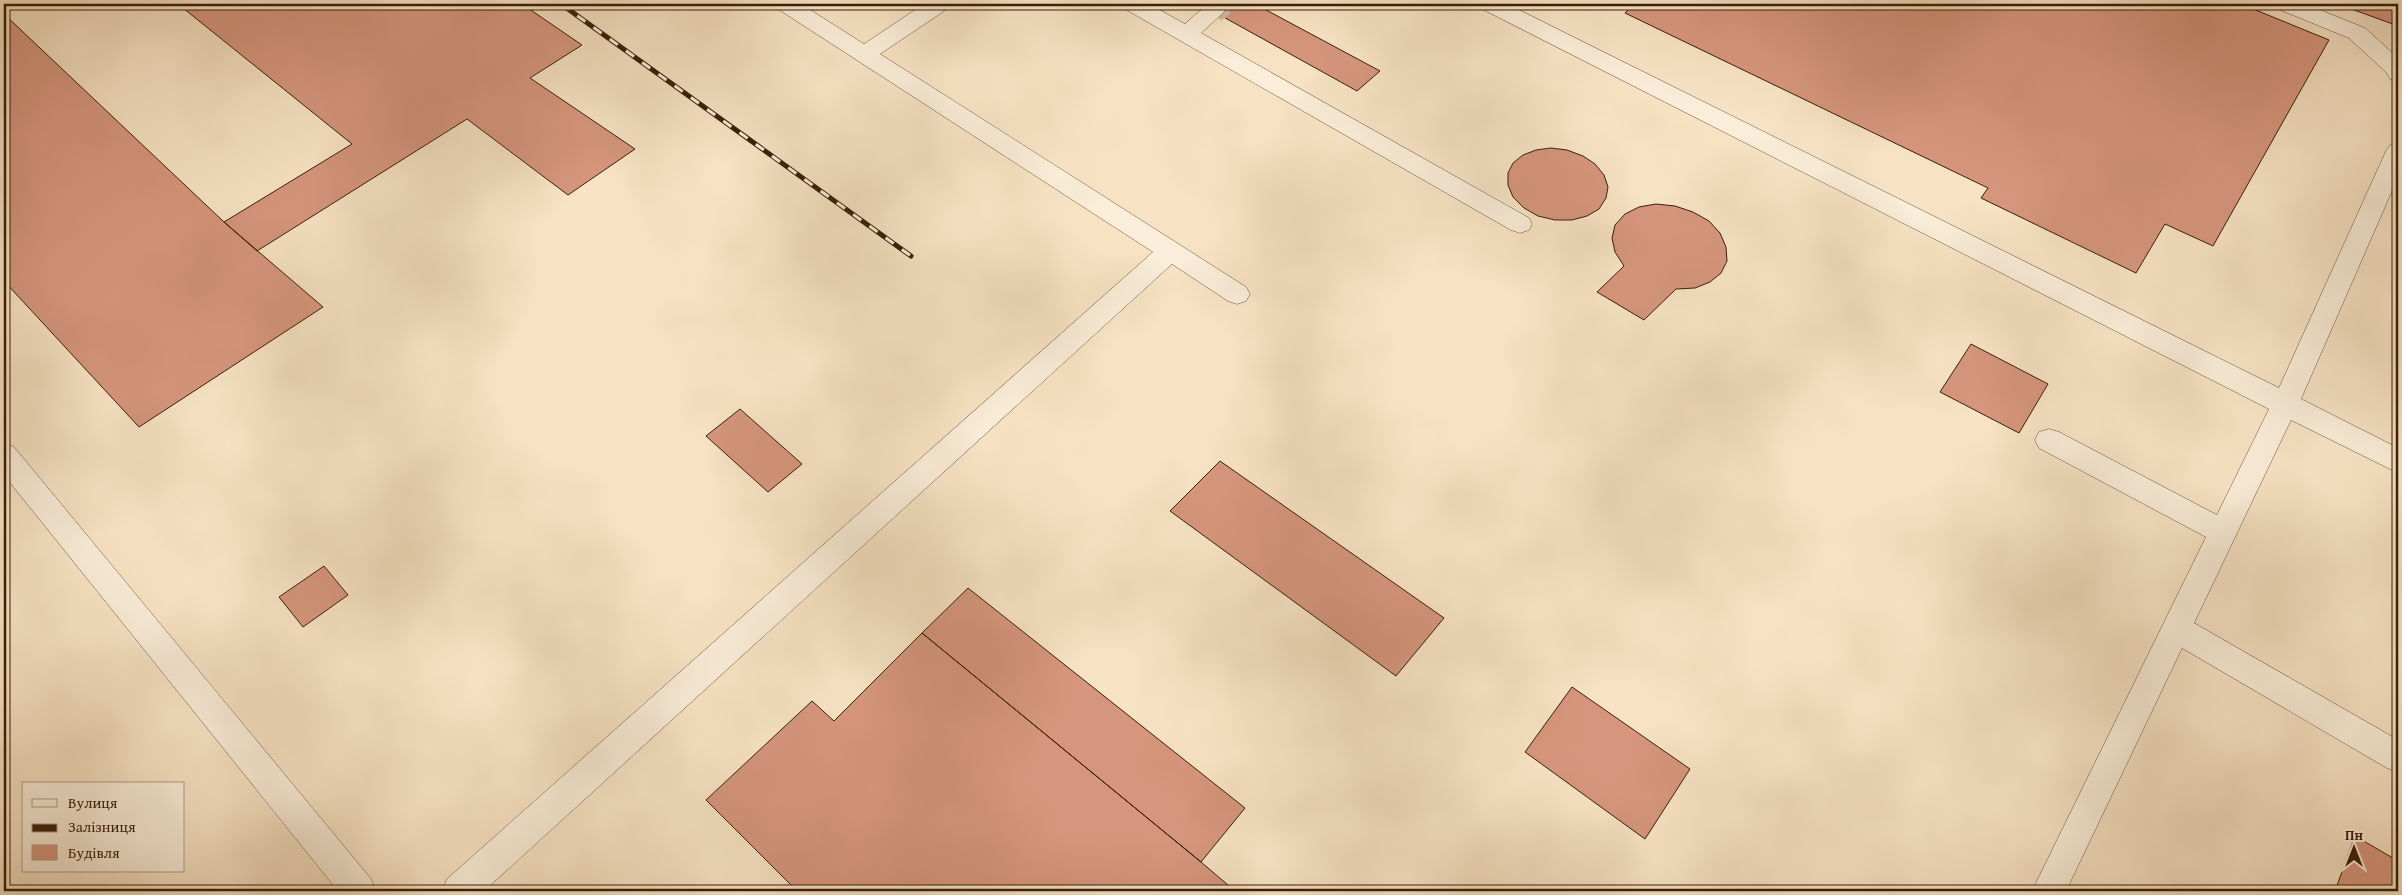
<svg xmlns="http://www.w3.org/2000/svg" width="2402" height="895" viewBox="0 0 2402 895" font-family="'Gentium Book Plus',serif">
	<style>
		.building { fill: #d6967d; stroke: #381f07 }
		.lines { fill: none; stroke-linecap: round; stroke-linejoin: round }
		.minor-tunnel { stroke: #d1bc9e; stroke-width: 24; stroke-dasharray: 24 12; stroke-linecap: butt }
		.minor-casing { stroke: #685036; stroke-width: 1 }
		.minor { fill: #faedd9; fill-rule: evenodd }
		.rail-casing { stroke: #381f07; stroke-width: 5 }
		.rail { stroke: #faedd9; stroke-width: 3; stroke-dasharray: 10; stroke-linecap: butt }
	</style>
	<rect width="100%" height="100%" fill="#f7e3c4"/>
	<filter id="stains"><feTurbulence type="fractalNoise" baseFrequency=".004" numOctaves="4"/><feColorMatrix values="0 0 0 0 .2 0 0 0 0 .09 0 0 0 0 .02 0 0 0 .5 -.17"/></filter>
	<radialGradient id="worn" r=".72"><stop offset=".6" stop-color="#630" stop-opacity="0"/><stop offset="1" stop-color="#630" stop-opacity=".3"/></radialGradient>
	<path class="building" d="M178 4H522L582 45 530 78 635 149 568 195 467 119 257 251 224 222 352 144Z
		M1200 4H1255L1380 71 1357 91Z
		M1634 4H2241L2329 40 2213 246 2165 224 2136 273 1981 198 1988 188 1625 13Z
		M2346 4H2398V26L2346 7Z
		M4 14 224 222 323 307 139 427 4 281Z
		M1551 148 1567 150 1583 156 1595 164 1604 175 1608 187 1606 198 1599 209 1587 216 1572 220H1555L1538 216 1524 208 1513 197 1508 185V173L1513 163 1523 155 1536 150Z
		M1656 204 1675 206 1693 212 1709 221 1720 233 1726 247 1727 261 1721 273 1710 282 1695 288 1676 289 1644 320 1597 292 1624 266 1615 252 1612 238 1615 225 1625 214 1639 207Z
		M1971 344 2048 384 2019 433 1940 392Z
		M740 409 802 464 768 492 706 436Z
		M1220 461 1444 618 1396 676 1170 511Z
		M324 566 348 595 303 627 279 597Z
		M968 588 1245 808 1201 862 922 633Z
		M922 633 1201 862 1235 891H797L706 800 812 701 834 721Z
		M1572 687 1690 769 1645 839 1525 752Z
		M2355 836 2398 861V891H2335Z"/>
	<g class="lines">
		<path class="minor-tunnel" d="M1214 11 1224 4"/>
		<g class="minor-casing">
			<path id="minor" d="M775 4H801L864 44 924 4H950L947 9 880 54 1246 287 1250 294 1246 301 1237 304 1228 301 1172 264 484 891H442L447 879 1153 252 778 9Z
				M1122 4H1149L1185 24C1196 14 1206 2 1222 6L1225 11 1201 33 1529 218 1532 224 1529 230 1520 233 1511 230 1125 9Z
				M1479 4H1507L2279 388 2386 151 2390 145 2398 143V177L2301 399 2398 448V473L2291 420 2194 623 2398 740V772L2387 768 2182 648 2066 891H2032L2206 537 2039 448 2035 440 2039 432 2049 429 2059 432 2217 515 2269 409 1482 9Z
				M2275 4H2305L2365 28 2398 58V82L2390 79 2386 72 2349 38 2278 9Z
				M4 443 14 447 371 879 376 891H338L4 475Z"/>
		</g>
		<use href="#minor" class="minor"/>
		<g class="rail-casing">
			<path id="rail" d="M561 4 911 256"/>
		</g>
		<use href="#rail" class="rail"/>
	</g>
	<rect width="2402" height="895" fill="none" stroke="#f7e3c4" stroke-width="20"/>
	<rect x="5" y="5" width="2392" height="885" fill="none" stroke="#381f07" stroke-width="2.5"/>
	<rect x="10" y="10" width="2382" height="875" fill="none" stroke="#381f07"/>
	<rect x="22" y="782" width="162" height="90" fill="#faedd9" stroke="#ac9b85"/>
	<rect x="32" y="799" width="25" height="8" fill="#faedd9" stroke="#ac9b85"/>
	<text x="68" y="808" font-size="15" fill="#381f07">Вулиця</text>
	<rect x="32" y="824" width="25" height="8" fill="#381f07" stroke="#ac9b85"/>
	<text x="68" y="832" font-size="15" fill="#381f07">Залізниця</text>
	<rect x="32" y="845" width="25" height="15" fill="#d6967d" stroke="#ac9b85"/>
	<text x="68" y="858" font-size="15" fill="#381f07">Будівля</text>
	<g transform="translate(2354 848)" stroke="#faedd9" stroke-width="4" paint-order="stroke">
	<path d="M0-4L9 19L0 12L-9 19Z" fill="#381f07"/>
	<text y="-8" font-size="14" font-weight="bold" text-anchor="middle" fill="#381f07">Пн</text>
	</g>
	<rect width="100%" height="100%" filter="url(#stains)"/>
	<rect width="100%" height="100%" fill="url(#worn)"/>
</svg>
